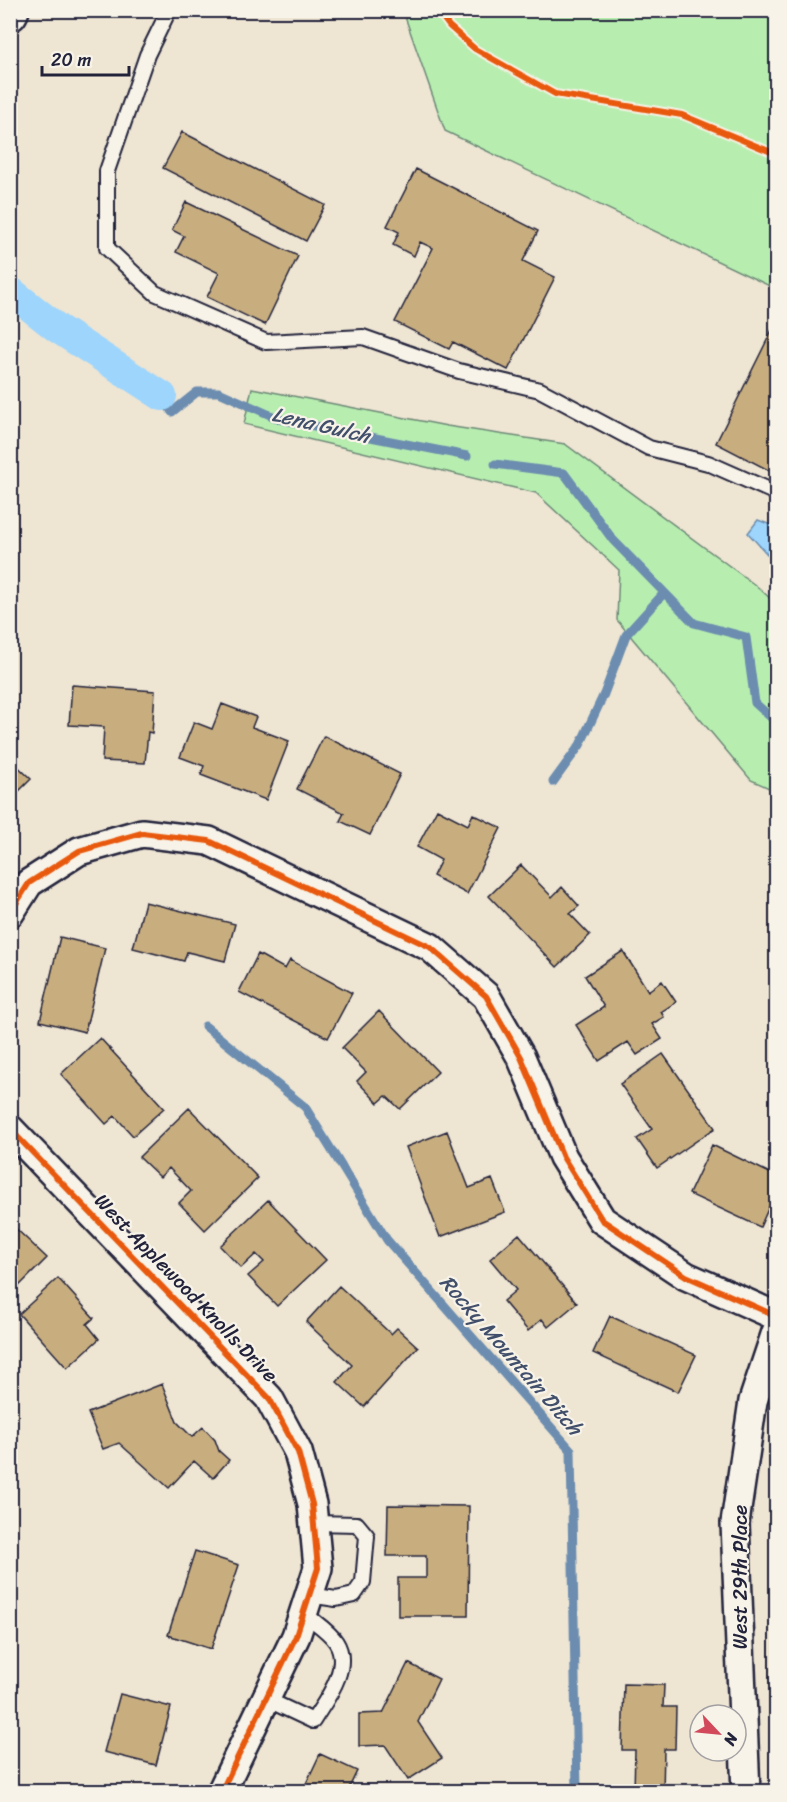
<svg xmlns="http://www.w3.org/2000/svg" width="787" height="1802" viewBox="0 0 787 1802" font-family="Sriracha,sans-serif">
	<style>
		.green { fill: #b7eeb0; stroke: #6c8876; stroke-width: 1.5 }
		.water { fill: #9dd5fc; stroke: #6c8daf; stroke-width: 1.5 }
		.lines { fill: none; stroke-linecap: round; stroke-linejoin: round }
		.stream { stroke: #6c8daf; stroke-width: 9 }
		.canal { stroke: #9dd5fc; stroke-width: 30 }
		.building { fill: #c8ae7f; stroke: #22223b; stroke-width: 1.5 }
		.service-casing { stroke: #22223b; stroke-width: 18 }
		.minor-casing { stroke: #22223b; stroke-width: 32 }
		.tertiary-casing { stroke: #22223b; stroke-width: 38 }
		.service { stroke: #f7f3e8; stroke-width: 14 }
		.minor { stroke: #f7f3e8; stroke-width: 27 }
		.tertiary { stroke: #f7f3e8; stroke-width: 33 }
		.cycleway-casing { stroke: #f7f3e8; stroke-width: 10 }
		.cycleway { stroke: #e8590c; stroke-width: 6 }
		.labels { text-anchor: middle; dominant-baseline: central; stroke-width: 4.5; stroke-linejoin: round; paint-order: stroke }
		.street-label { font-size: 20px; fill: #22223b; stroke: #f7f3e8 }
		.water-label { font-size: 21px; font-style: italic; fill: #414f6b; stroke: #f7f3e8 }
	</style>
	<rect width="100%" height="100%" fill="#eee5d3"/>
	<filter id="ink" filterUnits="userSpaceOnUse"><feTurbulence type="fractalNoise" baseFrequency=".0167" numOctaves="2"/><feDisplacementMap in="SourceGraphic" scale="12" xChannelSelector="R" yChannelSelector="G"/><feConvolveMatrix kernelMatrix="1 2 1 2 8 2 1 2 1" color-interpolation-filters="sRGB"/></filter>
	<g filter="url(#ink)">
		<path class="green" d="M403 11H776V289L445 131Z
			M252 388 447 426 565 444 759 588 776 604V791L751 780 617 620 619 570 536 493 244 424Z"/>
		<path class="water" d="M758 520 776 527V564L748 533Z"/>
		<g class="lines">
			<path class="stream" d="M162 396 172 412 197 392H219L279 419 467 456
				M495 464 564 473 613 540 694 623 746 637 755 703 776 722
				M553 782 580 745 604 694 626 635 664 593
				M205 1026 305 1107 387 1240 571 1450 577 1792"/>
			<path class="canal" d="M10 291 57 328 162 396"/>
		</g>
		<path class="building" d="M182 132 325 205 306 241 163 168Z
			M416 169 538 231 523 261 555 277 508 370 453 342 449 349 395 322 433 248 420 242 414 256 393 245 399 232 387 226Z
			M186 202 298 256 265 325 207 297 219 273 176 252 184 236 172 230Z
			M776 322V474L716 443Z
			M72 685 155 691 152 733 148 732 145 763 102 761 104 727 69 725Z
			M222 704 256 717 252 727 289 741 266 800 201 775 204 766 180 757 194 722 212 729Z
			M324 736 400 774 370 835 340 821 344 813 297 789Z
			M10 759 31 779 10 800Z
			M437 809 468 825 473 814 501 828 467 894 433 876 441 860 417 847Z
			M521 865 552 897 562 887 579 906 570 914 590 935 557 967 489 896Z
			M145 902 235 924 225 961 187 952 184 961 133 948Z
			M60 937 105 948 85 1032 40 1021Z
			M623 951 648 991 662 981 676 1002 661 1012 664 1017 652 1024 662 1039 637 1055 628 1042 599 1061 576 1025 604 1007 585 976Z
			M258 954 285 969 290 960 352 993 328 1038 239 992Z
			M379 1011 438 1072 400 1109 386 1096 378 1103 357 1081 366 1072 342 1048Z
			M100 1038 164 1108 133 1136 115 1116 106 1124 61 1074Z
			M663 1054 715 1128 657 1168 637 1139 652 1129 620 1084Z
			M189 1108 258 1178 205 1230 179 1203 191 1191 169 1168 160 1177 139 1157Z
			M447 1131 469 1188 492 1179 505 1212 440 1237 406 1147Z
			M712 1145 776 1176V1191L760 1227 689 1194Z
			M268 1200 326 1260 277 1306 248 1276 264 1262 256 1254 241 1268 220 1246Z
			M10 1223 47 1258 17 1288 10 1282Z
			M519 1234 577 1303 548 1327 542 1319 528 1331 503 1301 516 1290 490 1259Z
			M58 1278 94 1318 87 1324 99 1339 67 1368 19 1314Z
			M339 1286 391 1334 397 1328 418 1347 364 1407 337 1382 352 1365 306 1322Z
			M610 1316 696 1355 678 1392 593 1353Z
			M162 1384 177 1422 192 1437 203 1427 215 1440 219 1451 229 1460 213 1478 194 1461 169 1488 119 1443 103 1449 88 1413Z
			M388 1505 469 1506 468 1616H398V1578H426V1556H387Z
			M195 1551 239 1565 211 1649 168 1635Z
			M408 1663 439 1679 418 1722 442 1758 408 1780 385 1745 359 1746V1714L383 1713Z
			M624 1684 664 1685 663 1707H676L675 1749H664L663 1792H634L635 1750H622Z
			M120 1694 171 1707 156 1765 104 1752Z
			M320 1754 357 1771 347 1792H302Z"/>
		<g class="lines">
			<g class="service-casing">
				<path id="service" d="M169 10 147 55 107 171V248L155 293 266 342 363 337 459 371 540 390 649 448 708 463 776 493
					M309 1595 336 1599 354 1595 363 1582 367 1536 357 1524 314 1523
					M266 1699 313 1721C326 1700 352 1667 336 1642 329 1631 314 1622 304 1613"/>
			</g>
			<g class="minor-casing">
				<path id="minor" d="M10 913 29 883 79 851 142 833 209 841 430 947 486 996 521 1057 563 1157 602 1220 686 1276 776 1316
					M10 1129 269 1398 298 1452 312 1504 318 1568 296 1636 221 1792
					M746 1792 735 1523 753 1401 776 1332"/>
			</g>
			<g class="tertiary-casing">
				<path id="tertiary" d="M10 14 12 10"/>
			</g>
			<use href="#service" class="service"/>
			<use href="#minor" class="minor"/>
			<use href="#tertiary" class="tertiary"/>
			<g class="cycleway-casing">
				<path id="cycleway" d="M437 10 449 26 475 49 555 94 682 115 776 154
					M10 913 29 883 79 851 142 833 209 841 430 947 486 996 521 1057 563 1157 602 1220 686 1276 776 1316
					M10 1129 269 1398 298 1452 312 1504 318 1568 296 1636 221 1792"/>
			</g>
			<use href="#cycleway" class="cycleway"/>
		</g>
	</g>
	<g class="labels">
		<g class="street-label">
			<text transform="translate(186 1288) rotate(46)">West Applewood Knolls Drive</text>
			<text transform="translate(740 1577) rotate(-90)">West 29th Place</text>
		</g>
		<g class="water-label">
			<text transform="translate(321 425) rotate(13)">Lena Gulch</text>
			<text transform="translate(511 1355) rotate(49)">Rocky Mountain Ditch</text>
		</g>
	</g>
	<rect width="787" height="1802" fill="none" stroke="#f7f3e8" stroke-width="36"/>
	<rect x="18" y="18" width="751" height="1766" fill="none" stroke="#22223b" stroke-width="2" filter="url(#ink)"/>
	<g transform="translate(718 1733) rotate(116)"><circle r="28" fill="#f7f3e8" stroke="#a29fa3" stroke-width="1.5"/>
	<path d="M0-4.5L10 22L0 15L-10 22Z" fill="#d1495b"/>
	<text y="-9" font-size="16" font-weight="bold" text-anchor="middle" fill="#22223b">N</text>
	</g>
	<path d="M42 66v9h87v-9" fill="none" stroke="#22223b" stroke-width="3"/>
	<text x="51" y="66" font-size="18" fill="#22223b" stroke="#f7f3e8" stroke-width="4.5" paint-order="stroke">20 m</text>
</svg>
